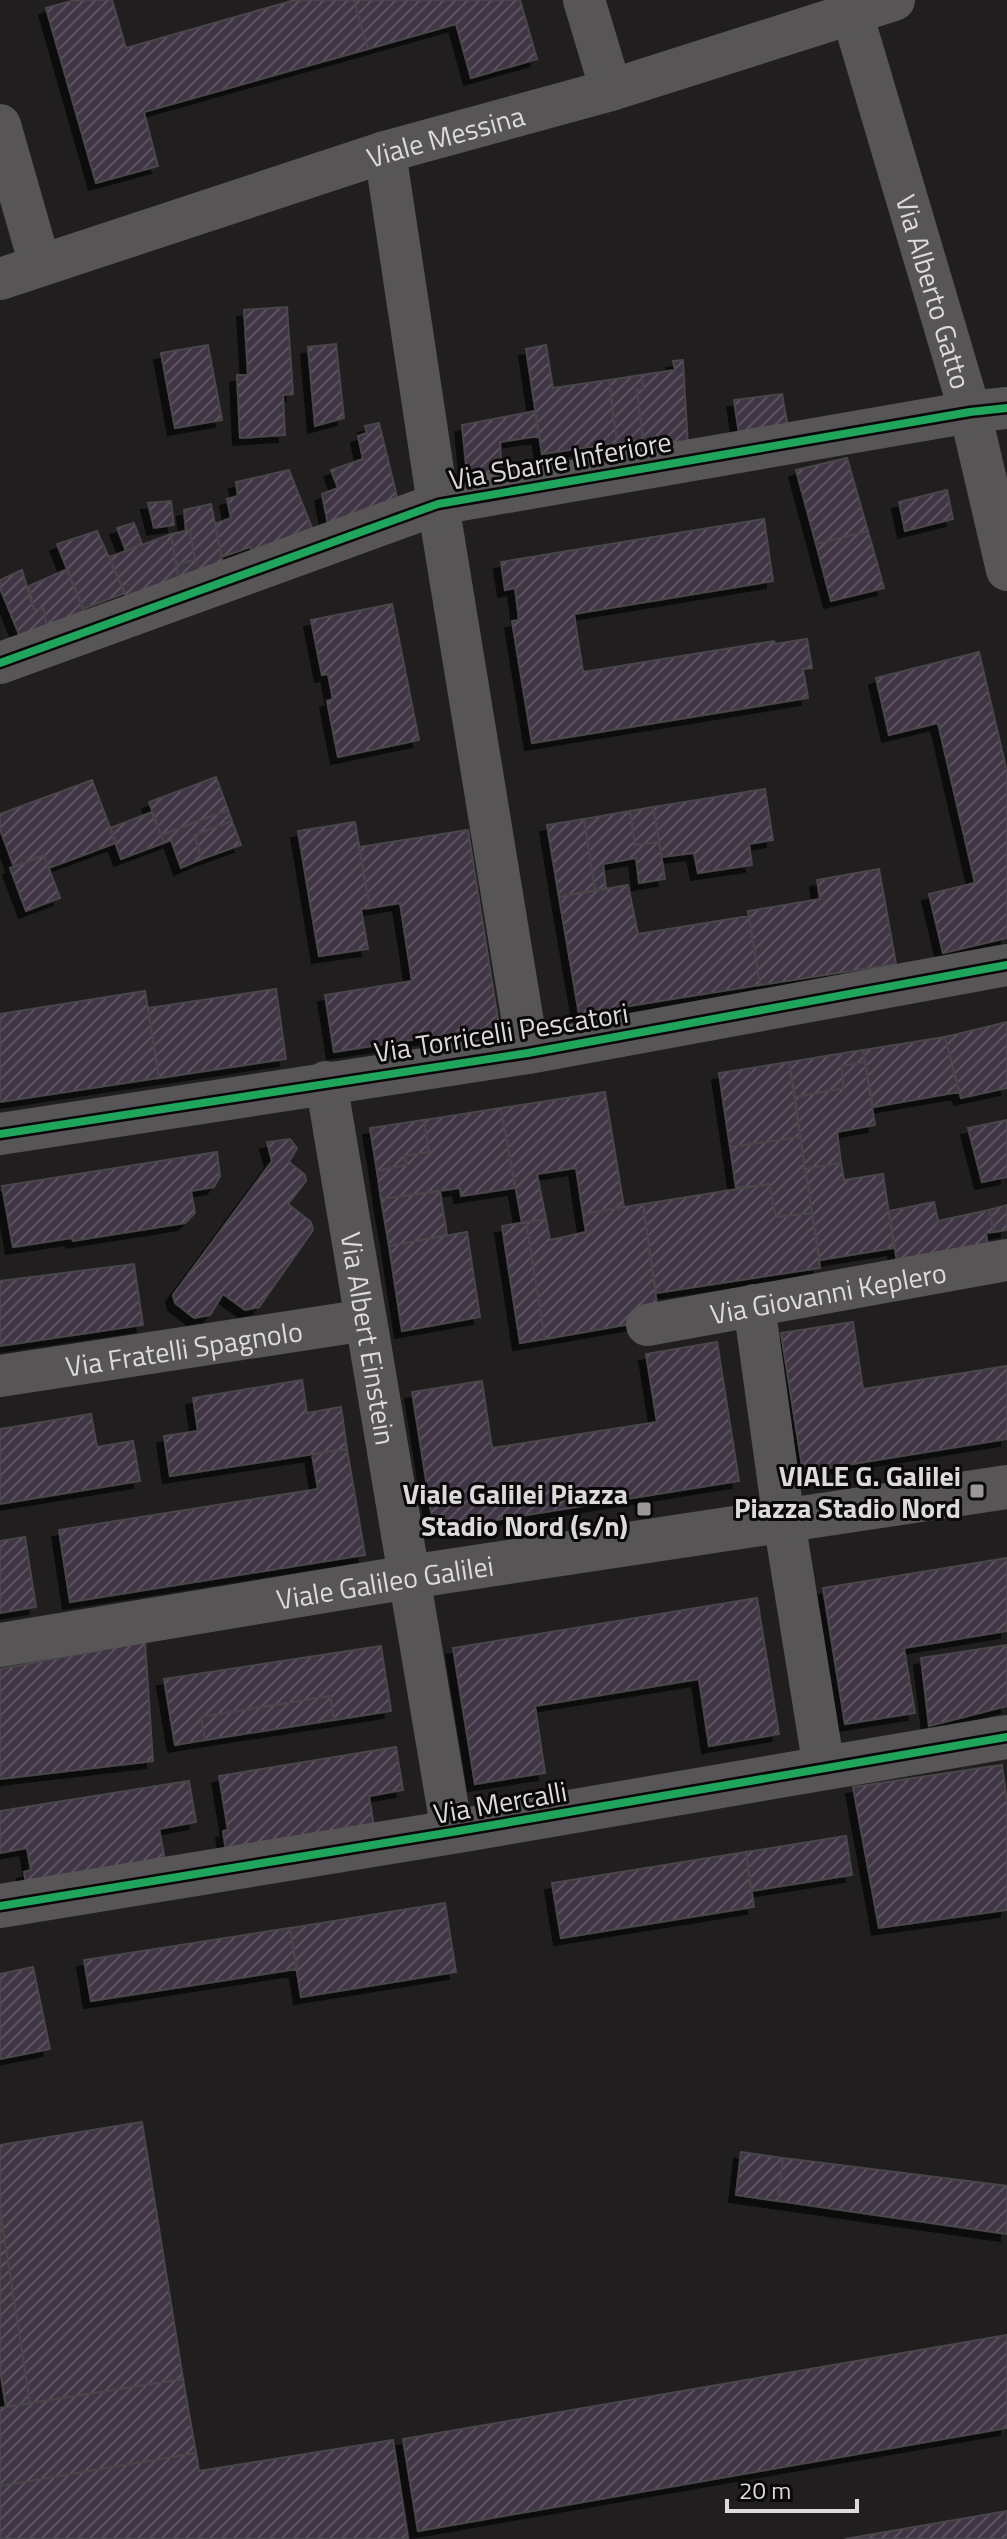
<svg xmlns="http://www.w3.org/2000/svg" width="1007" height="2539" viewBox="0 0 1007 2539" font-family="'Titillium Web',sans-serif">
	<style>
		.building { fill: url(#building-hatch); stroke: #484648; stroke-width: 2; filter: url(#shadow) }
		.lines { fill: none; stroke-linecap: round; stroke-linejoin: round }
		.minor { stroke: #575556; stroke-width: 42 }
		.tertiary { stroke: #575556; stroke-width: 44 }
		.cycleway-casing { stroke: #0a0809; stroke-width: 13 }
		.cycleway { stroke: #20a55d; stroke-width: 8 }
		.poi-dot { fill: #9b989a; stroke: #0a0809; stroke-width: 3 }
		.labels { text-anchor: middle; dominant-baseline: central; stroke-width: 6; stroke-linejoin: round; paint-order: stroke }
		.street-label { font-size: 28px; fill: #dddadc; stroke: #0a0809 }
		.poi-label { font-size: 28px; font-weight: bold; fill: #dddadc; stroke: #0a0809; text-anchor: end }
	</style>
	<defs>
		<pattern id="building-hatch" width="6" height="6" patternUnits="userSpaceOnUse" patternTransform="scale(2)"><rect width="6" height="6" fill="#403644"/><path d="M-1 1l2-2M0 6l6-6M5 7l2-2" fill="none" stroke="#5b525e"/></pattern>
		<filter id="shadow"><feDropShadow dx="-7" dy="7" stdDeviation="0" flood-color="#0009"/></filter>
	</defs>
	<rect width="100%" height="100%" fill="#211e20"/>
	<path class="building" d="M75 0H112L126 48 295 0H354L368 49 144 112 158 166 96 183 46 8Z
		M354 0H520L537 59 471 78 456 24 368 49Z
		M287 307 293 394 283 395 285 435 240 438 237 375H248L244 310Z
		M336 344 344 418 315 426 308 347Z
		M208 345 222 420 175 428 161 353Z
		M546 345 553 388 609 380 617 443 542 454 526 349Z
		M683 360 688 448 645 455 637 390 644 389 641 375 675 370 673 361Z
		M641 375 644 389 637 390 643 440 617 443 609 380Z
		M782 394 789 433 740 440 734 400Z
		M535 411 539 436 500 442 502 478 468 484 462 425Z
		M379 423 398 501 328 524 322 494 338 488 331 470 363 459 358 436 367 433 365 426Z
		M847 458 868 531 816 544 796 470Z
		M289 470 312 528 253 552 250 547 222 557 215 524 231 518 227 499 238 496 236 482Z
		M947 490 953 519 905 531 899 502Z
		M171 501 174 525 154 528 148 503Z
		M211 504 223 564 179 581 176 564 195 560 190 530 186 531 184 510Z
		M764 519 773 581 574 614 583 672 774 641 775 644 807 639 812 668 803 669 808 698 532 743 512 621 519 620 515 588 505 590 501 562Z
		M134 523 142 544 126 551 117 528Z
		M190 530 195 560 176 564 171 534Z
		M97 531 125 593 83 609 57 544Z
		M868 531 884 588 831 601 816 544Z
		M171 534 179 581 128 601 109 557Z
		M67 569 87 618 49 634 43 608 34 610 29 586Z
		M22 570 34 610 43 608 49 634 23 644 0 588V580Z
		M392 604 419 740 338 757 327 701 333 699 328 674 322 675 311 620Z
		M979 652 1007 772V938L943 953 929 894 975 883 938 723 889 735 876 678Z
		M216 777 228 810 161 835 149 802Z
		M92 780 116 843 49 868 44 855 14 867 0 829V814Z
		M765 789 773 840 749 844 752 865 698 873 694 853 662 857 653 807Z
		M653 807 659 842 635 845 630 811Z
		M228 810 232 821 194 835 202 859 181 868 171 840 164 843 161 835Z
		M630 811 635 845 659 842 665 879 639 883 636 858 603 864 606 888 595 890 584 819Z
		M152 812 164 843 121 859 110 828Z
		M584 819 595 890 559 897 547 825Z
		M232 821 241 845 202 859 194 835Z
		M355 822 370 908 361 909 368 949 319 956 298 831Z
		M468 830 499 1026 334 1052 325 995 412 981 400 903 370 908 359 847Z
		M44 855 60 898 26 911 10 868Z
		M879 869 896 964 760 985 748 911 820 899 817 880Z
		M628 885 638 934 749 916 760 985 579 1014 559 897Z
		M276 989 286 1059 159 1078 148 1008Z
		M145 991 159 1078 0 1102V1014Z
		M1007 1022V1088L961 1098 945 1037Z
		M945 1037 959 1092 873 1107 863 1050Z
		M863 1050 865 1062 841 1066 844 1088 795 1097 789 1062Z
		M789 1062 800 1137 730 1147 719 1073Z
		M865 1062 875 1125 837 1132 841 1163 805 1169 795 1097 844 1088 841 1066Z
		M605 1092 624 1207 583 1214 576 1168 537 1174 546 1219 522 1223 501 1108Z
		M501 1108 515 1188 461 1196 460 1188 381 1199 377 1171 407 1165 404 1156 429 1152 424 1120Z
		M424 1120 429 1152 404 1156 407 1165 377 1171 370 1128Z
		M1007 1120V1177L982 1182 968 1128Z
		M800 1137 812 1213 776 1217 769 1184 736 1188 730 1147Z
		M290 1139 297 1148 289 1162 305 1175 306 1181 288 1204 311 1222 313 1230 259 1307 245 1310 223 1294 210 1315 194 1318 175 1303 173 1295 272 1161 267 1142Z
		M217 1152 220 1176 214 1187 191 1191 195 1213 185 1223 73 1241 72 1238 13 1247 2 1186Z
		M841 1163 844 1180 883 1174 894 1248 820 1260 805 1169Z
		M769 1184 776 1217 812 1213 820 1268 656 1293 643 1204Z
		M440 1191 447 1235 389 1246 381 1199Z
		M934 1202 938 1221 989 1210 994 1232 986 1233 988 1248 897 1262 889 1211Z
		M643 1204 659 1319 545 1339 526 1222 546 1219 550 1240 586 1232 583 1214Z
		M1007 1205V1230L994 1232 989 1210Z
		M526 1222 545 1339 520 1343 502 1226Z
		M467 1232 480 1317 402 1331 389 1246Z
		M134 1264 143 1325 0 1346V1281Z
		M853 1322 863 1389 1007 1366V1439L803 1472 781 1333Z
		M717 1342 739 1481 434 1530 412 1392 482 1381 492 1448 657 1422 646 1354Z
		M302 1380 307 1413 341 1407 347 1449 170 1476 164 1436 198 1431 193 1398Z
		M91 1414 97 1447 133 1441 140 1481 0 1504V1429Z
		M347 1449 365 1555 70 1602 59 1530 318 1489 312 1454Z
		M25 1537 36 1607 0 1613V1541Z
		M1007 1558V1631L904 1648 915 1713 845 1724 823 1588Z
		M757 1598 779 1734 709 1746 699 1679 535 1706 545 1773 475 1784 453 1648Z
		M145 1642 153 1761 0 1779V1669Z
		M1007 1645V1706L929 1726 921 1658Z
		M381 1646 391 1711 334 1720 330 1696 201 1717 205 1740 175 1745 164 1679Z
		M330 1696 334 1720 205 1740 201 1717Z
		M396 1747 403 1790 369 1796 374 1827 226 1851 223 1831 228 1830 219 1776Z
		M1002 1765 1007 1801V1910L879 1928 853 1787Z
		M189 1781 196 1822 159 1829 165 1860 26 1883 24 1872 31 1870 27 1848 0 1853V1811Z
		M846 1836 852 1875 751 1891 746 1852Z
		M746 1852 754 1907 561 1938 552 1883Z
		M445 1903 456 1972 301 1997 290 1928Z
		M290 1928 297 1969 91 2001 84 1960Z
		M33 1967 50 2049 0 2059V1974Z
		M142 2122 183 2379 30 2403 0 2209V2145Z
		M741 2152 783 2158 778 2201 736 2195Z
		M783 2158 1007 2186V2234L778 2201Z
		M0 2209 30 2403 6 2407 0 2370Z
		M1007 2335V2428L418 2531 403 2439Z
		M183 2379 196 2453 0 2486V2408Z
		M393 2440 408 2539H0V2486L196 2453 199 2471Z
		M1007 2511V2539H845Z"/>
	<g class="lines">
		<g class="minor">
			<path d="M584 0 611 90"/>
			<path id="s1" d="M848 0 970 412 1007 570"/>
			<path d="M0 125 40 265"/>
			<path d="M385 152 438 504 528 1053"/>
			<path id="s2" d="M0 279 385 152 611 90 894 0"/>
			<path d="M0 663 438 504 970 412 1007 408"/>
			<path id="s3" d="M326 1082 452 1832"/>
			<path d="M0 1134 528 1053 1007 965"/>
			<path d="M754 1305 784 1521 824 1768"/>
			<path id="s4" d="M647 1325 1007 1260"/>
			<path id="s5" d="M0 1376 366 1320"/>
		</g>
		<g class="tertiary">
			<path id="s6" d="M0 1645 409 1577 1007 1487"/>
			<path d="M0 1906 452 1832 1007 1737"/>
		</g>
		<g class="cycleway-casing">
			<path id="cycleway" d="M0 663 438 504 970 412 1007 408
				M0 1134 528 1053 1007 965
				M0 1906 452 1832 1007 1737"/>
		</g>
		<use href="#cycleway" class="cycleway"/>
	</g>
	<g class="poi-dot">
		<rect x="969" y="1483" width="16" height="16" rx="4"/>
		<rect x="636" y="1501" width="16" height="16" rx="4"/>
	</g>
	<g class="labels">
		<g class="street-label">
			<text stroke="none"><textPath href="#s2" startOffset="468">Viale Messina</textPath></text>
			<text stroke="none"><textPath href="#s1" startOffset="304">Via Alberto Gatto</textPath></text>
			<text transform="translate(560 460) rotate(-10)">Via Sbarre Inferiore</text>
			<text transform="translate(501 1032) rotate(-9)">Via Torricelli Pescatori</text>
			<text stroke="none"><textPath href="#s4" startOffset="184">Via Giovanni Keplero</textPath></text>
			<text stroke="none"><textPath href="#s3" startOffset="260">Via Albert Einstein</textPath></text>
			<text stroke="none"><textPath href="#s5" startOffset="186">Via Fratelli Spagnolo</textPath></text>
			<text stroke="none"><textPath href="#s6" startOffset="390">Viale Galileo Galilei</textPath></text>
			<text transform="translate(500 1802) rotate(-10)">Via Mercalli</text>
		</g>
		<g class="poi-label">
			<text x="961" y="1475">VIALE G. Galilei<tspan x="961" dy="32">Piazza Stadio Nord</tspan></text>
			<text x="628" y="1493">Viale Galilei Piazza<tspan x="628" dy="32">Stadio Nord (s/n)</tspan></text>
		</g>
	</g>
	<path d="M727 2499v12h130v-12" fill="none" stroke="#dddadc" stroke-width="4"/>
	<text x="739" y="2499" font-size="24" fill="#dddadc" stroke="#0a0809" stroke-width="6" paint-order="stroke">20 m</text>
</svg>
